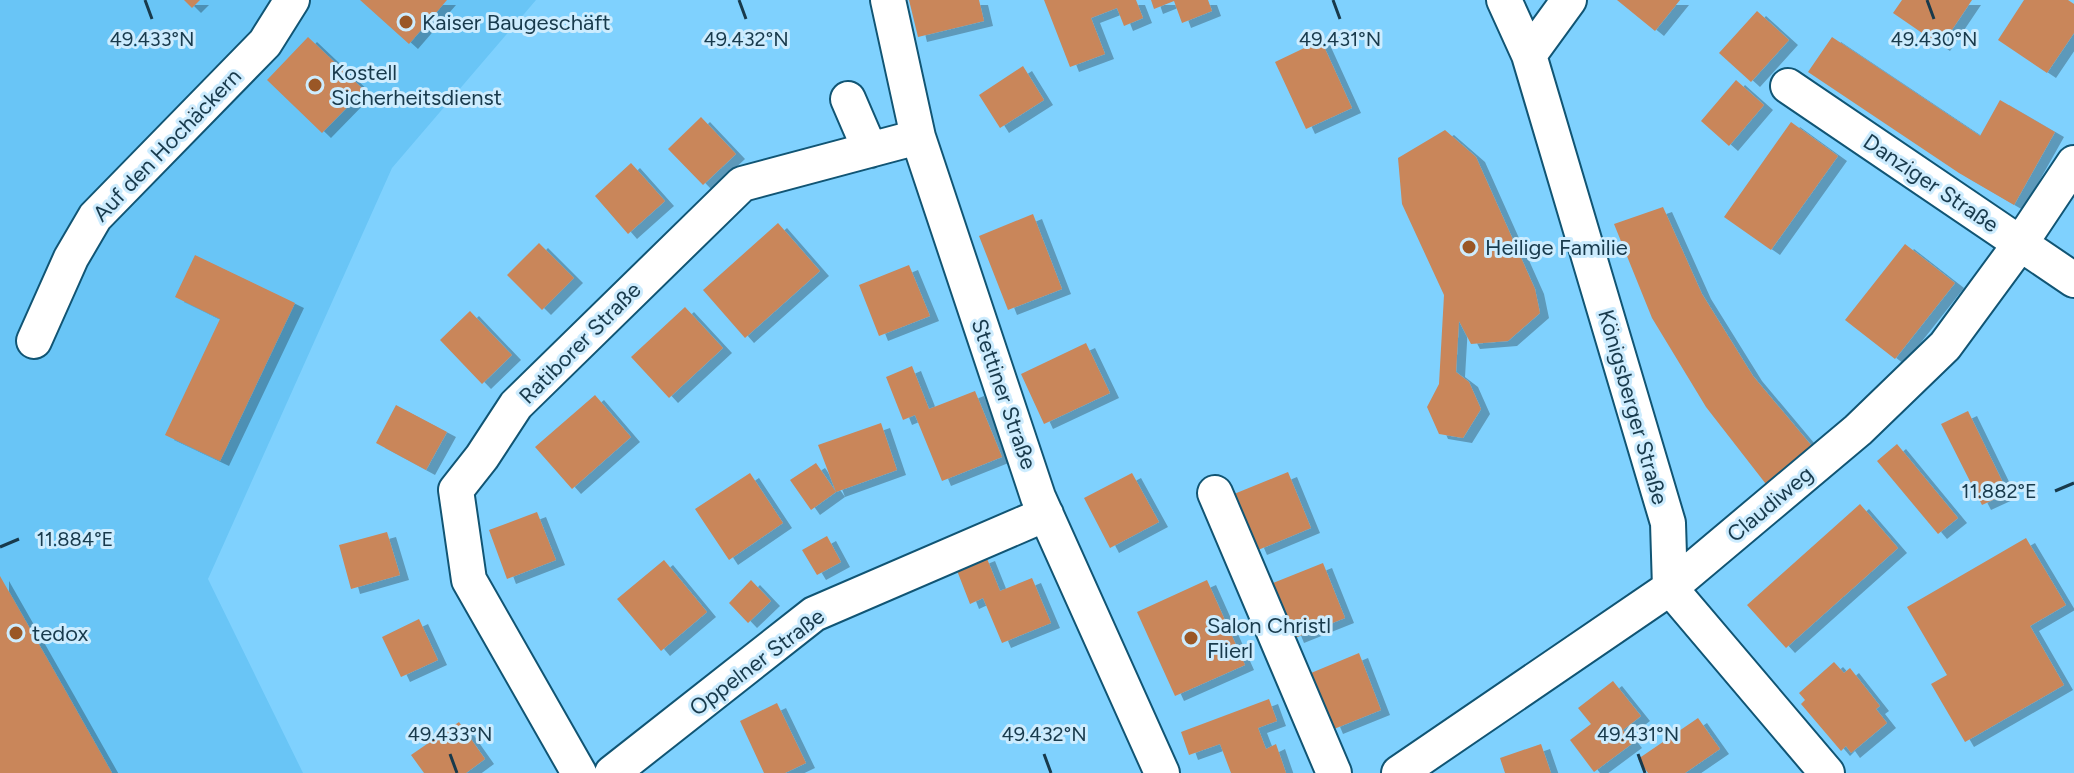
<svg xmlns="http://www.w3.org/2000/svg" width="2074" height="773" viewBox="0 0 2074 773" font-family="Figtree,sans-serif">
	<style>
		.built { fill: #69c5f6 }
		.building { fill: #c9865a; filter: url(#shadow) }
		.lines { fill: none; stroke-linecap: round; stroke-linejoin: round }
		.minor-casing { stroke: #115574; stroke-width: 38 }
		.minor { stroke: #fff; stroke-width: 34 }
		.ticks { fill: none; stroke: #183a4c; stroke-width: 3 }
		.poi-dot { fill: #9a5726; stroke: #cdecfe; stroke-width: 3 }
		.labels { text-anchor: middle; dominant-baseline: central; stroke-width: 6; stroke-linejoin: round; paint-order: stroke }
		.poi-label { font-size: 22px; fill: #183a4c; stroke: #cdecfe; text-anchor: start }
		.street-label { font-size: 22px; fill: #183a4c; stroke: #cdecfe }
		.ticks-label { font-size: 20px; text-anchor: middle; fill: #183a4c; stroke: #cdecfe; stroke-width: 6; stroke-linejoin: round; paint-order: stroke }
	</style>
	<defs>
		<filter id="shadow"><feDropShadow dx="9" dy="5" stdDeviation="0" flood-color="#0004"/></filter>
	</defs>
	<rect width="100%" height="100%" fill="#7fd1fe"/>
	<path class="built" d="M0 0H536L392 168 208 579 303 773H0Z"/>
	<path class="building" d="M184 0H200L192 8Z
		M360 0H447L409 44Z
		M909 0H979L984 21 918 37Z
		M1044 0H1136L1143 18 1124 26 1117 8 1091 18 1105 54 1070 67Z
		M1151 0H1208L1212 11 1182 23 1174 1 1154 9Z
		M1617 0H1680L1655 31Z
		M1902 0H1972L1941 46 1893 13Z
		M2024 0H2068L2074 4V33L2047 73 1998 40Z
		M1757 11 1789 40 1751 82 1719 53Z
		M308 37 364 90 322 133 267 80Z
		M1832 37 1980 136 2000 100 2055 132 2014 205 1959 173 1808 72Z
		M1321 40 1352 108 1306 129 1275 62Z
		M1023 66 1044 100 1000 128 979 95Z
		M1736 80 1764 105 1729 146 1701 121Z
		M701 117 736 154 703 185 668 149Z
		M1791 122 1838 156 1771 250 1724 217Z
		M1445 130 1476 157 1535 289 1540 313 1508 341 1471 344 1459 321 1456 372 1469 382 1481 409 1463 438 1439 434 1427 407 1439 384 1444 295 1402 204 1398 158Z
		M631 163 665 201 628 234 595 196Z
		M1663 207 1702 294 1753 376 1816 451 1769 488 1706 407 1652 318 1614 224Z
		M1033 214 1062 289 1008 310 979 236Z
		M778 223 820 271 745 338 703 290Z
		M539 243 574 278 542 310 507 275Z
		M1905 244 1955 283 1895 359 1845 320Z
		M195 255 295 303 220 461 165 435 220 319 175 297Z
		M909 265 930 316 879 336 859 285Z
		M685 307 723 348 669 398 631 357Z
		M470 311 512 355 482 384 440 340Z
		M1086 343 1110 393 1044 424 1021 374Z
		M912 366 929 409 975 391 1002 457 942 481 915 415 903 420 886 377Z
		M595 395 631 437 572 489 535 447Z
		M396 405 447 432 426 470 376 443Z
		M1968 411 2008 493 1982 505 1941 424Z
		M881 423 897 470 836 492 811 510 790 480 816 463 836 492 818 445Z
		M1897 444 1958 518 1938 534 1877 461Z
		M1288 472 1311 528 1258 550 1234 494Z
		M750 473 783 523 729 560 695 509Z
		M1132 473 1159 522 1110 548 1084 498Z
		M1860 504 1898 548 1786 648 1747 605Z
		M537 512 556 560 507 579 489 530Z
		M387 532 400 575 351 589 339 545Z
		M827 536 841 562 817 575 802 550Z
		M2026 538 2066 605 2030 626 2064 685 1965 742 1931 684 1947 675 1907 607Z
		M986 556 1000 591 1032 578 1051 623 1002 643 983 598 970 604 956 568Z
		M664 560 707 612 661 651 617 599Z
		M1323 563 1345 618 1295 638 1273 583Z
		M0 576 65 690 112 773H0Z
		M751 580 771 601 748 623 729 603Z
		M1207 580 1245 665 1175 696 1137 612Z
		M419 619 438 660 401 677 382 637Z
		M1359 653 1381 710 1334 729 1311 673Z
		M1834 662 1844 673 1850 668 1880 706 1876 709 1887 723 1851 753 1846 746 1841 751 1801 704 1805 700 1799 693Z
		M1613 681 1641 716 1623 730 1633 743 1594 772 1570 740 1591 724 1578 708Z
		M1269 699 1277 721 1258 728 1266 749 1276 744 1286 773H1231L1220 744 1189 755 1181 732Z
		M777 703 806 763 785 773H764L740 721Z
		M1698 718 1720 749 1685 773H1648L1638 759Z
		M459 722 485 759 466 773H424L411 755Z
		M1541 744 1551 773H1505L1500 758Z"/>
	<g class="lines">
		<g class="minor-casing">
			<path id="minor" d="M888 0 918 137 1038 497 1162 773
				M1504 0 1529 55 1668 523 1670 588 1827 773
				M1529 55 1569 0
				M1788 86 2074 280
				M848 99 870 150
				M34 341 71 258 95 217 265 43 292 0
				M1215 493 1334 773
				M579 773 469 580 456 490 482 457 516 405 742 184 918 137
				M612 773 814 614 1046 514
				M1399 773 1670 588 1858 430 1945 346 2020 244 2074 163"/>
		</g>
		<use href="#minor" class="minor"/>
	</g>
	<path class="ticks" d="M145 0 152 19M739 0 746 19M1333 0 1340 19M1927 0 1934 19M2055 491 2074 483M0 547 19 539M450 754 457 773M1044 754 1051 773M1638 754 1645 773"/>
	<g class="poi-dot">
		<circle cx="406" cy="22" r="8"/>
		<circle cx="315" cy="85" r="8"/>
		<circle cx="1469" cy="247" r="8"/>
		<circle cx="16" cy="633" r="8"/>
		<circle cx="1191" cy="638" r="8"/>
	</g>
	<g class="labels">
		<g class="poi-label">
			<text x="422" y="22">Kaiser Baugeschäft</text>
			<text x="331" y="72">Kostell<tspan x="331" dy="25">Sicherheitsdienst</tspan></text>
			<text x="1485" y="247">Heilige Familie</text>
			<text x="1207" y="625">Salon Christl<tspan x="1207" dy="25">Flierl</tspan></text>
			<text x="32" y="633">tedox</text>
		</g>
		<g class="street-label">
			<text transform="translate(167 145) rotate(-46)">Auf den Hochäckern</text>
			<text transform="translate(1931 183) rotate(34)">Danziger Straße</text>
			<text transform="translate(580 343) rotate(-45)">Ratiborer Straße</text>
			<text transform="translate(1004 394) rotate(71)">Stettiner Straße</text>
			<text transform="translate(1633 407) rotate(74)">Königsberger Straße</text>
			<text transform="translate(1770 504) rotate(-40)">Claudiweg</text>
			<text transform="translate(757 662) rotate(-37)">Oppelner Straße</text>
		</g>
	</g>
	<g class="ticks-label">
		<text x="1340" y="46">49.431°N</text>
		<text x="1934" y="46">49.430°N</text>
		<text x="152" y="46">49.433°N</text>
		<text x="746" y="46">49.432°N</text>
		<text x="1999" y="498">11.882°E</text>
		<text x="75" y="546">11.884°E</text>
		<text x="450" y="741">49.433°N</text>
		<text x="1044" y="741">49.432°N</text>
		<text x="1638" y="741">49.431°N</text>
	</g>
</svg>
